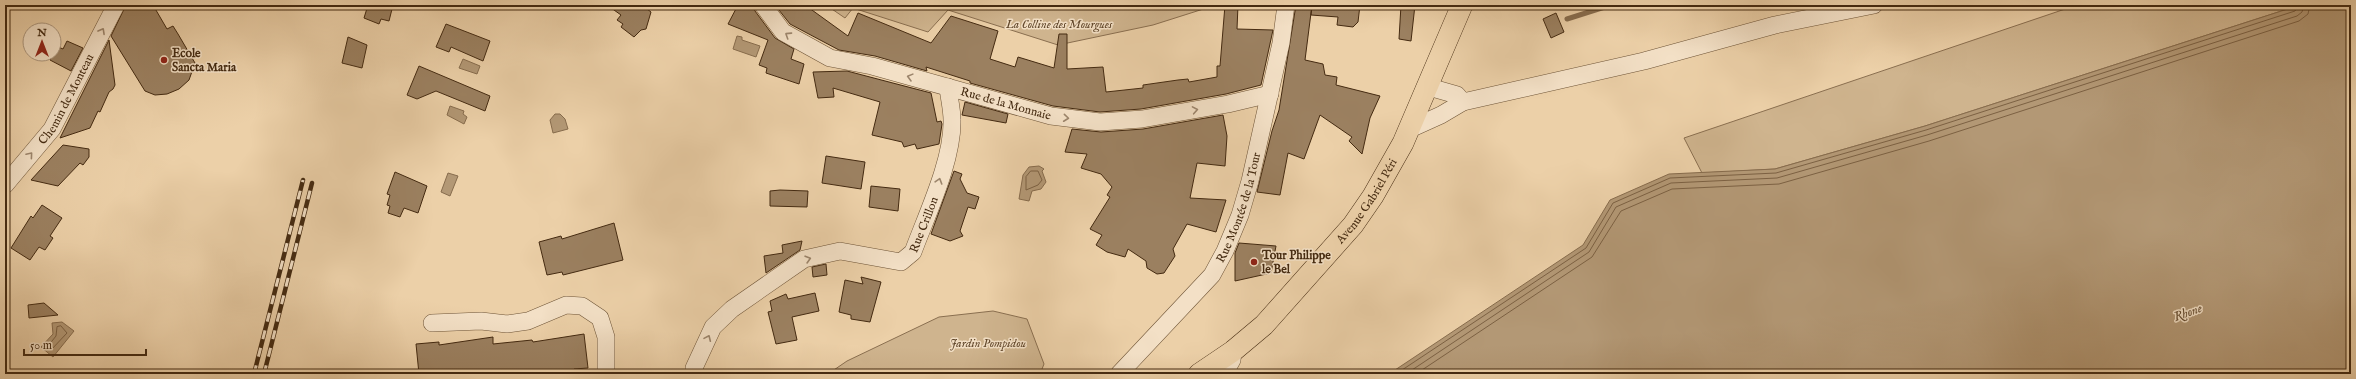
<svg xmlns="http://www.w3.org/2000/svg" width="2356" height="379" viewBox="0 0 2356 379" font-family="'IM FELL English',serif">
	<style>
		.green { fill: #cfb48e; stroke: #8a6f50 }
		.water { fill: #b39875; stroke: #876c4d }
		.lines { fill: none; stroke-linecap: round; stroke-linejoin: round }
		.shore { stroke: #7c6143; stroke-width: 1 }
		.stream { stroke: #876c4d; stroke-width: 5 }
		.building { fill: #9b8060; stroke: #442a11 }
		.minor-casing { stroke: #6e5437; stroke-width: 18 }
		.major-casing { stroke: #442a11; stroke-width: 22 }
		.minor { stroke: #f3e0c6; stroke-width: 17 }
		.major { stroke: #ecd0a8; stroke-width: 21 }
		.rail-casing { stroke: #442a11; stroke-width: 4.5 }
		.rail { stroke: #f3e0c6; stroke-width: 3; stroke-dasharray: 9; stroke-linecap: butt }
		.oneway { stroke: #9c856c }
		.poi-dot { fill: #8f2418; stroke: #f3e0c6; stroke-width: 1.5 }
		.labels { text-anchor: middle; dominant-baseline: central; stroke-width: 3; stroke-linejoin: round; paint-order: stroke }
		.park-label { font-size: 12px; font-style: italic; fill: #60462a; stroke: #f3e0c6 }
		.poi-label { font-size: 12px; font-weight: bold; fill: #442a11; stroke: #f3e0c6; text-anchor: start }
		.street-label { font-size: 12px; fill: #442a11; stroke: #f3e0c6 }
		.water-label { font-size: 13px; font-style: italic; fill: #60462a; stroke: #f3e0c6 }
	</style>
	<rect width="100%" height="100%" fill="#ecd0a8"/>
	<filter id="stains"><feTurbulence type="fractalNoise" baseFrequency=".005" numOctaves="4"/><feColorMatrix values="0 0 0 0 .2 0 0 0 0 .09 0 0 0 0 .02 0 0 0 .5 -.17"/></filter>
	<radialGradient id="worn" r=".72"><stop offset=".6" stop-color="#630" stop-opacity="0"/><stop offset="1" stop-color="#630" stop-opacity=".3"/></radialGradient>
	<path class="green" d="M826 5H1216L1153 25 1058 45 948 10 928 32 853 8 845 18Z
		M2077 5H2300L1925 126 1775 169 1702 173 1684 138Z
		M993 311 1027 319 1044 364 1040 374H828L847 361 939 317Z"/>
	<path class="water" d="M2300 5H2351V374H1389L1583 245 1610 200 1669 174 1775 169 1925 126Z
		M737 36 742 37V40L760 46 756 57 733 49Z
		M463 59 480 66 477 74 459 68Z
		M450 106 464 111 463 114 467 117 464 124 447 115Z
		M555 114H560L565 119 568 129 553 133 550 120Z
		M1039 166 1044 169 1042 171 1046 182 1041 189 1032 191 1029 201 1019 199 1023 175 1029 167Z
		M448 173 458 176 450 196 441 192Z
		M62 322 74 331 53 357 41 347 53 334 52 323Z"/>
	<g class="lines">
		<path class="shore" d="M1031 171H1038L1042 180 1038 185 1026 190V177Z
			M61 326 67 333 51 350 48 346 56 336 57 327Z
			M1396 374 1586 248 1613 203 1670 178 1776 173 1926 130 2295 11 2299 5
			M1406 374 1589 252 1616 207 1671 183 1777 178 1927 135 2297 16 2302 12 2304 5
			M1416 374 1592 257 1621 211 1672 189 1779 184 1929 141 2299 21 2308 14 2310 5"/>
		<path class="stream" d="M1567 19 1611 5"/>
	</g>
	<path class="building" d="M126 5H153L167 29 173 26 178 34 195 63 189 80 179 89 167 94 155 95 145 91 111 36Z
		M368 5H393L389 21 381 19 379 24 364 18Z
		M607 5H642L651 12 646 29 641 30 634 37 621 27 623 24 617 20 621 15Z
		M738 5H753L755 11 775 38 794 49 791 59 804 64 799 84 766 73 767 68 759 65 768 40 728 24Z
		M775 5H805L848 36 858 13 931 43 951 16 998 31 990 59 1015 67 1018 57 1054 68 1059 34H1067V69L1103 67 1106 92 1143 88V85L1178 80 1188 79 1189 82 1217 77V66H1220L1225 5H1238L1237 29 1273 30 1261 85 1226 94 1141 109 1100 112 1053 106 970 83V81L926 67 927 71 875 56 839 50 790 24Z
		M1296 5H1312L1305 60 1323 64 1325 75 1337 77 1336 85 1380 96 1370 118 1362 154 1349 141 1352 137 1320 115 1304 159 1288 153 1280 195 1257 192 1272 131 1279 110Z
		M1312 5H1360L1358 22 1353 27 1337 25 1338 17 1311 15Z
		M1401 5H1415L1411 41 1399 39Z
		M1556 13 1564 32 1551 38 1543 19Z
		M446 24 490 41 483 61 451 47 449 52 436 47Z
		M348 37 367 45 362 68 342 63Z
		M109 40 115 85 113 89 109 92 100 112 98 111 90 128 60 138Z
		M67 41 83 48 71 71 50 60 56 46 63 49Z
		M419 66 490 96 485 111 436 91 417 99 407 95Z
		M847 71 931 93 937 122 941 121 942 124 939 144 917 149 915 144 904 147 902 142 872 135 880 102 833 88 834 97 818 98 813 72Z
		M965 102 1008 114 1006 123 962 115Z
		M1223 115 1227 136 1225 166 1197 163 1190 198 1226 200 1216 232 1187 224 1173 249 1175 256 1164 273 1157 274 1147 268 1146 261 1128 249 1125 257 1107 252 1096 245 1102 235 1090 229 1110 197 1107 195 1112 187 1101 174 1081 168 1087 154 1065 152 1072 129 1101 132 1143 129Z
		M63 145 89 149V157L83 165 80 163 58 186 31 180Z
		M826 156 865 162 861 189 822 183Z
		M954 171 962 174 960 179 967 193 979 197 975 209 968 207 960 231 963 236 950 241 931 234Z
		M395 172 427 186 418 213 404 208 400 217 388 213 390 206 387 205 390 195 387 194Z
		M871 186 900 189 898 211 869 207Z
		M780 190 808 191 807 207 770 206V191Z
		M42 205 62 218 50 236 53 238 45 250 39 247 30 260 11 248 31 216 33 218Z
		M614 223 623 260 563 275 562 272 547 275 539 242 561 236 562 239Z
		M802 241 800 250 766 273 764 256 783 253 782 245Z
		M1239 243 1276 246 1271 273 1235 281V253Z
		M826 264 827 275 813 277 812 267Z
		M861 277 881 282 870 322 851 319V315L839 312 845 280 863 284Z
		M815 293 819 311 792 317 797 340 776 344 768 312 772 311 770 301 786 294 788 299Z
		M44 303 58 315 29 318 28 305Z
		M584 334 588 368 574 369V373L419 374 416 344 439 342V345L493 337V344L532 340 533 342Z"/>
	<g class="lines">
		<g class="minor-casing">
			<g id="minor">
				<path id="s1" d="M763 5 783 32 830 58 872 66 1051 116 1100 122 1142 119 1228 104 1270 94"/>
				<path d="M1429 87 1457 95 1463 102"/>
				<path d="M1410 129 1441 115 1463 102 1644 61 1775 25 1874 5"/>
				<path id="s2" d="M5 185 52 129 116 5"/>
				<path d="M432 323 481 321 507 324 528 321 566 305 582 306 600 318 606 337V374"/>
				<path id="s3" d="M694 374V368L713 327 732 309 804 259 840 251 901 262 913 252C927 214 953 160 952 120 952 109 949 98 948 87"/>
				<path id="s4" d="M1119 374 1212 275 1225 251 1240 215 1250 181 1281 43 1286 5"/>
				<path d="M1224 374 1232 360 1233 351"/>
			</g>
		</g>
		<g class="major-casing">
			<g id="major">
				<path id="s5" d="M1199 374 1233 351 1264 325 1353 225 1373 196 1403 143 1462 5"/>
			</g>
		</g>
		<use href="#minor" class="minor"/>
		<use href="#major" class="major"/>
		<g class="rail-casing">
			<path id="rail" d="M254 374 303 180
				M264 374 312 183"/>
		</g>
		<use href="#rail" class="rail"/>
	</g>
	<defs><path id="oneway-chevron" d="M-2-3.5L2.5 0L-2 3.5" fill="none" stroke-width="1.6" stroke-linecap="round" stroke-linejoin="round"/></defs>
	<g class="oneway">
		<use href="#oneway-chevron" transform="translate(102 31) rotate(-61)"/>
		<use href="#oneway-chevron" transform="translate(788 35) rotate(-147)"/>
		<use href="#oneway-chevron" transform="translate(910 77) rotate(-165)"/>
		<use href="#oneway-chevron" transform="translate(1195 110) rotate(-10)"/>
		<use href="#oneway-chevron" transform="translate(1066 118) rotate(6)"/>
		<use href="#oneway-chevron" transform="translate(30 155) rotate(-50)"/>
		<use href="#oneway-chevron" transform="translate(939 181) rotate(-73)"/>
		<use href="#oneway-chevron" transform="translate(808 259) rotate(-16)"/>
		<use href="#oneway-chevron" transform="translate(708 338) rotate(-66)"/>
	</g>
	<g class="poi-dot">
		<circle cx="164" cy="60" r="4"/>
		<circle cx="1254" cy="262" r="4"/>
	</g>
	<g class="labels">
		<g class="park-label">
			<text x="1059" y="24">La Colline des Mourgues</text>
			<text x="988" y="343">Jardin Pompidou</text>
		</g>
		<g class="poi-label">
			<text x="172" y="53">Ecole<tspan x="172" dy="14">Sancta Maria</tspan></text>
			<text x="1262" y="255">Tour Philippe<tspan x="1262" dy="14">le Bel</tspan></text>
		</g>
		<g class="street-label">
			<text stroke="none"><textPath href="#s2" startOffset="106">Chemin de Monteau</textPath></text>
			<text stroke="none"><textPath href="#s1" startOffset="269">Rue de la Monnaie</textPath></text>
			<text stroke="none"><textPath href="#s5" startOffset="243">Avenue Gabriel Péri</textPath></text>
			<text stroke="none"><textPath href="#s4" startOffset="209">Rue Montée de la Tour</textPath></text>
			<text stroke="none"><textPath href="#s3" startOffset="309">Rue Crillon</textPath></text>
		</g>
		<g class="water-label">
			<text transform="translate(2188 313) rotate(-20)">Rhone</text>
		</g>
	</g>
	<rect width="2356" height="379" fill="none" stroke="#ecd0a8" stroke-width="20"/>
	<rect x="6" y="6" width="2344" height="367" fill="none" stroke="#442a11" stroke-width="2"/>
	<rect x="10" y="10" width="2336" height="359" fill="none" stroke="#442a11"/>
	<g transform="translate(42 42)"><circle r="19" fill="#f3e0c6" stroke="#ad977e"/>
	<path d="M0-3L7 15L0 10L-7 15Z" fill="#8f2418"/>
	<text y="-6" font-size="11" font-weight="bold" text-anchor="middle" fill="#442a11">N</text>
	</g>
	<path d="M24 349v6h122v-6" fill="none" stroke="#442a11" stroke-width="2"/>
	<text x="30" y="349" font-size="12" fill="#442a11" stroke="#f3e0c6" stroke-width="3" paint-order="stroke">50 m</text>
	<rect width="100%" height="100%" filter="url(#stains)"/>
	<rect width="100%" height="100%" fill="url(#worn)"/>
</svg>
